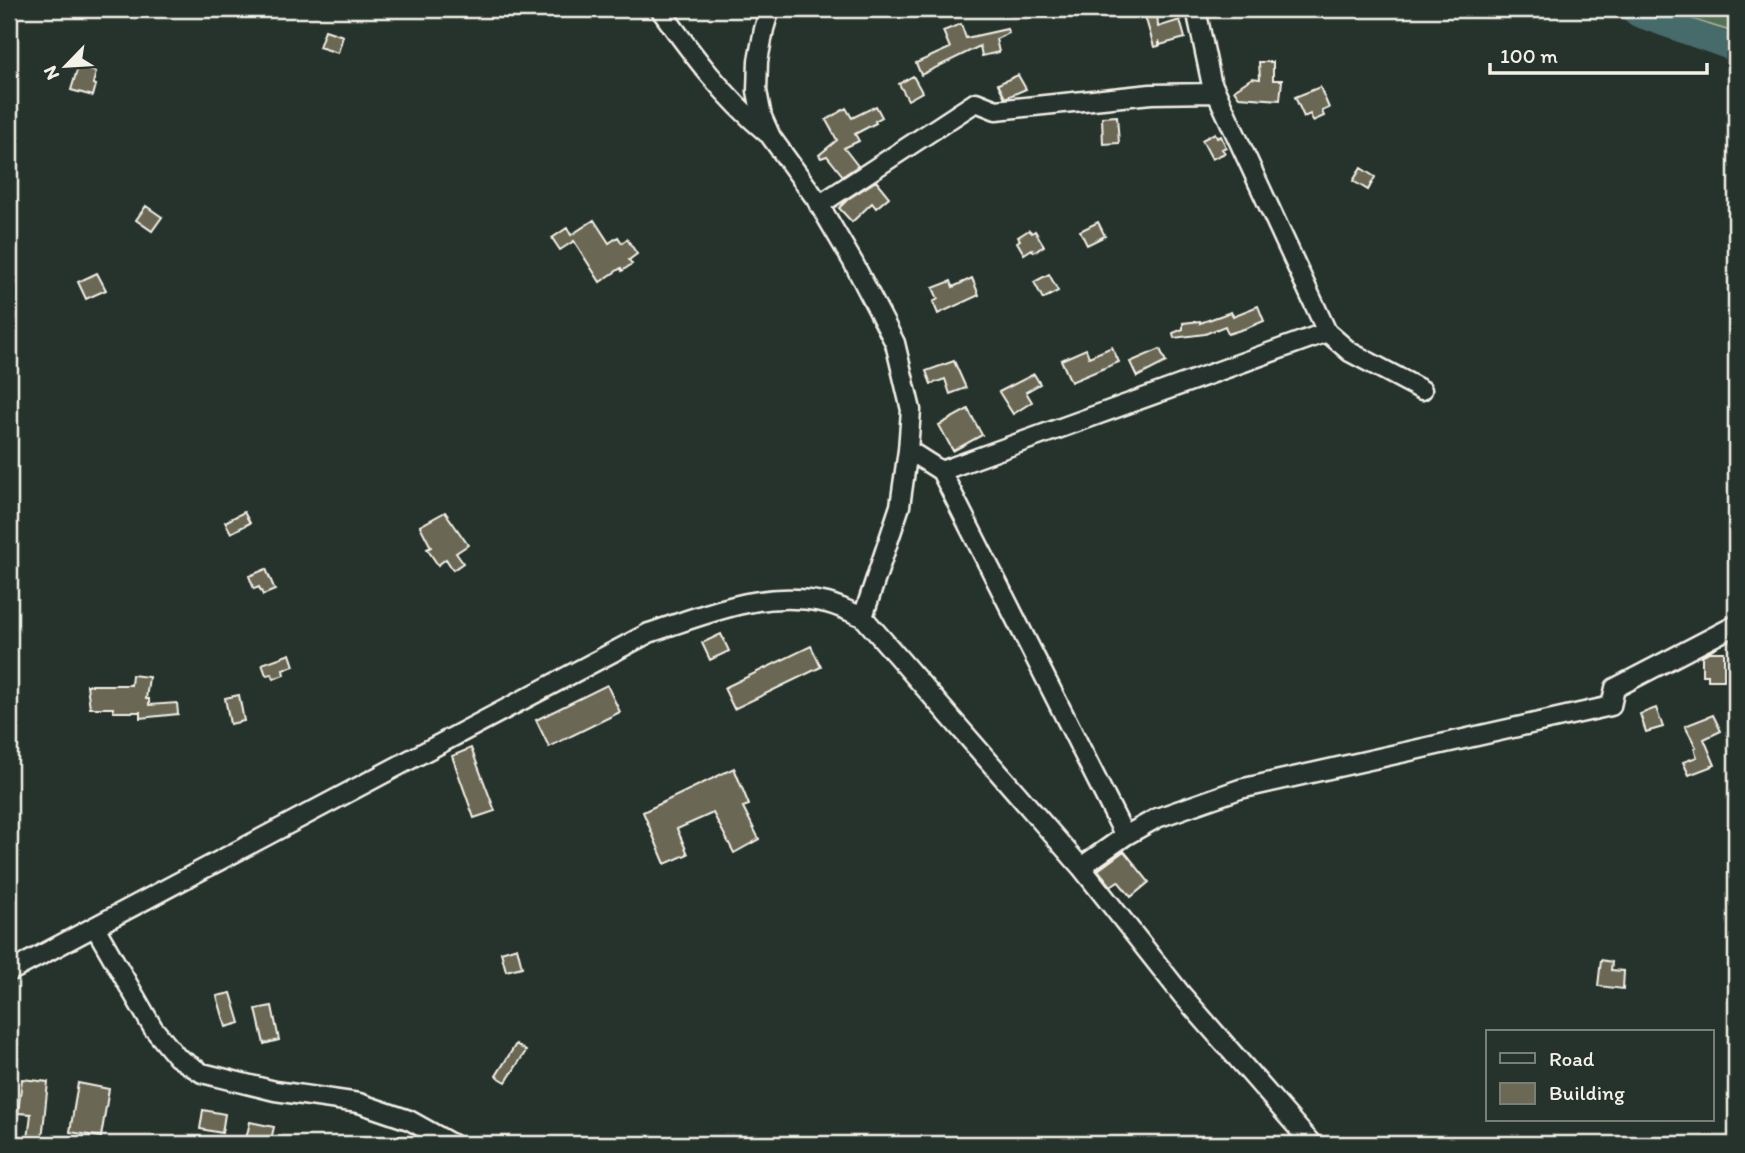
<svg xmlns="http://www.w3.org/2000/svg" width="1745" height="1153" viewBox="0 0 1745 1153" font-family="Itim,sans-serif">
	<style>
		.green { fill: #567055; stroke: #a5b09e; stroke-width: 2 }
		.lines { fill: none; stroke-linecap: round; stroke-linejoin: round }
		.river { stroke: #466b6a; stroke-width: 26 }
		.building { fill: #6b6854; stroke: #f4f1e8; stroke-width: 2 }
		.minor-casing { stroke: #f4f1e8; stroke-width: 23 }
		.minor { stroke: #26332d; stroke-width: 18 }
	</style>
	<rect width="100%" height="100%" fill="#26332d"/>
	<filter id="ink" filterUnits="userSpaceOnUse"><feTurbulence type="fractalNoise" baseFrequency=".0143" numOctaves="2"/><feDisplacementMap in="SourceGraphic" scale="14" xChannelSelector="R" yChannelSelector="G"/><feConvolveMatrix kernelMatrix="1 2 1 2 8 2 1 2 1" color-interpolation-filters="sRGB"/></filter>
	<g filter="url(#ink)">
		<path class="green" d="M1660 9H1736V33L1661 10Z"/>
		<g class="lines">
			<path class="river" d="M1632 9 1638 14 1736 49"/>
		</g>
		<path class="building" d="M1143 9H1157L1158 27 1180 20 1185 38 1160 45 1159 40V46L1154 47Z
			M961 24 966 38 1007 29 1009 33 996 39 999 52 982 56 980 46 921 75 916 63 950 48 943 31Z
			M325 30 343 36 338 53 319 47Z
			M1259 62H1273V80H1282L1280 100 1239 97 1234 90 1252 78 1260 79Z
			M78 67 96 72 93 84 96 85 93 96 71 90Z
			M1018 75 1026 89 1005 98 998 84Z
			M913 76 922 92 908 100 899 84Z
			M1320 87 1329 108 1322 111 1324 116 1313 121 1310 114 1304 117 1295 97Z
			M876 106 882 117 875 121 876 123 855 134 859 141 844 148 858 166 843 176 827 156 821 158 819 155 837 140 826 120 846 108 852 118Z
			M1117 116 1119 143 1103 144 1102 117Z
			M1215 133 1217 138 1221 136 1226 147 1222 149 1225 153 1212 159 1202 140Z
			M1361 168 1375 177 1368 190 1353 181Z
			M876 181 889 197 876 208 872 203 852 222 839 208 848 199Z
			M146 206 162 217 152 231 136 220Z
			M594 220 609 243 618 237 622 243 627 239 637 254 629 260 632 264 622 271 621 268 600 282 574 241 560 250 552 238 567 228 571 235Z
			M1098 222 1105 236 1087 245 1080 231Z
			M1029 230 1032 233 1035 231 1044 246 1034 252 1032 249 1024 254 1017 242 1020 240 1018 237Z
			M97 273 106 290 86 299 78 282Z
			M1049 274 1058 291 1043 299 1034 282Z
			M972 278 979 295 938 314 933 302 938 299 933 288 951 281 953 287Z
			M1258 306 1264 321 1247 328 1228 334 1225 326 1205 334 1174 338 1173 333 1183 329V323L1200 321V323L1231 312 1233 316Z
			M1112 347 1119 362 1071 382 1061 360 1086 349 1089 357Z
			M1160 349 1166 362 1137 377 1130 362Z
			M954 361 966 388 950 394 945 379 931 384 926 371Z
			M1034 374 1040 384 1026 392 1032 402 1013 414 999 392Z
			M968 409 982 435 953 451 939 425Z
			M244 512 250 523 231 533 225 522Z
			M445 512 468 545 456 553 463 563 453 570 446 559 438 565 427 549 431 547 420 526Z
			M266 569 275 590 263 595 259 587 254 589 249 576Z
			M721 634 729 651 710 660 702 643Z
			M811 646 821 667 734 709 724 688Z
			M1709 652H1724V680H1708V675H1702V656Z
			M290 654 294 666 283 670 284 675 274 679 272 674 266 675 262 664Z
			M132 675 149 677 146 699H149V705L177 703 178 714 140 718V712H113V708H90L87 685H131Z
			M607 685 620 712 549 747 536 720Z
			M239 695 244 721 230 724 225 698Z
			M1656 708 1663 727 1646 732 1640 714Z
			M1713 715 1721 731 1704 739 1715 765 1689 775 1683 762 1697 757 1694 748 1696 747 1685 726Z
			M471 748 495 811 474 818 452 756Z
			M734 768 749 805 743 807 759 839 734 853 713 813 677 829 688 854 665 864 643 812Z
			M1124 851 1149 882 1131 897 1118 881 1111 886 1098 870Z
			M517 947 522 967 506 971 501 952Z
			M1601 960 1612 962 1611 970 1624 971 1623 989 1598 986Z
			M231 993 240 1023 226 1027 217 996Z
			M272 1006 279 1040 264 1044 256 1009Z
			M516 1044 526 1051 506 1082 496 1076Z
			M22 1079 48 1082 42 1140 28 1139 31 1114 18 1113Z
			M78 1083 109 1089 101 1137 70 1132Z
			M203 1110 225 1114 222 1133 200 1129Z
			M250 1122 274 1127 270 1144 246 1139Z"/>
		<g class="lines">
			<g class="minor-casing">
				<path id="minor" d="M660 9C692 54 724 97 767 133
					M770 9 764 29 758 61 757 91 762 117 771 137 816 199 853 262 895 343 911 410 908 450 900 506 863 617
					M1196 9 1211 81 1327 332 1350 352 1422 390
					M819 205 976 102 996 110 1151 94 1216 93
					M908 450 941 471 1125 836
					M941 471 1327 332
					M1081 867 1125 836 1157 818 1240 789 1611 706 1615 688 1736 625
					M95 927 153 1028 177 1057 202 1073 275 1091 359 1103 409 1120 452 1144
					M9 972 649 633C707 614 760 590 822 602 836 604 850 612 863 617L1081 867 1182 995 1312 1144"/>
			</g>
			<use href="#minor" class="minor"/>
		</g>
	</g>
	<rect width="1745" height="1153" fill="none" stroke="#26332d" stroke-width="35"/>
	<rect x="18" y="18" width="1710" height="1118" fill="none" stroke="#f4f1e8" stroke-width="2.5" filter="url(#ink)"/>
	<rect x="1486" y="1030" width="228" height="91" fill="#26332d" stroke="#787f78" stroke-width="2"/>
	<rect x="1500" y="1053" width="35" height="10" fill="#26332d" stroke="#787f78" stroke-width="2"/>
	<text x="1549" y="1066" font-size="21" fill="#f4f1e8">Road</text>
	<rect x="1500" y="1083" width="35" height="21" fill="#6b6854" stroke="#787f78" stroke-width="2"/>
	<text x="1549" y="1100" font-size="21" fill="#f4f1e8">Building</text>
	<g transform="translate(66 66) rotate(245)" stroke="#26332d" stroke-width="5" paint-order="stroke">
	<path d="M0-5L12 26L0 18L-12 26Z" fill="#f4f1e8"/>
	<text y="-10" font-size="19" font-weight="bold" text-anchor="middle" fill="#f4f1e8">N</text>
	</g>
	<path d="M1490 63v10h217v-10" fill="none" stroke="#f4f1e8" stroke-width="3.5"/>
	<text x="1500" y="63" font-size="21" fill="#f4f1e8" stroke="#26332d" stroke-width="5" paint-order="stroke">100 m</text>
</svg>
